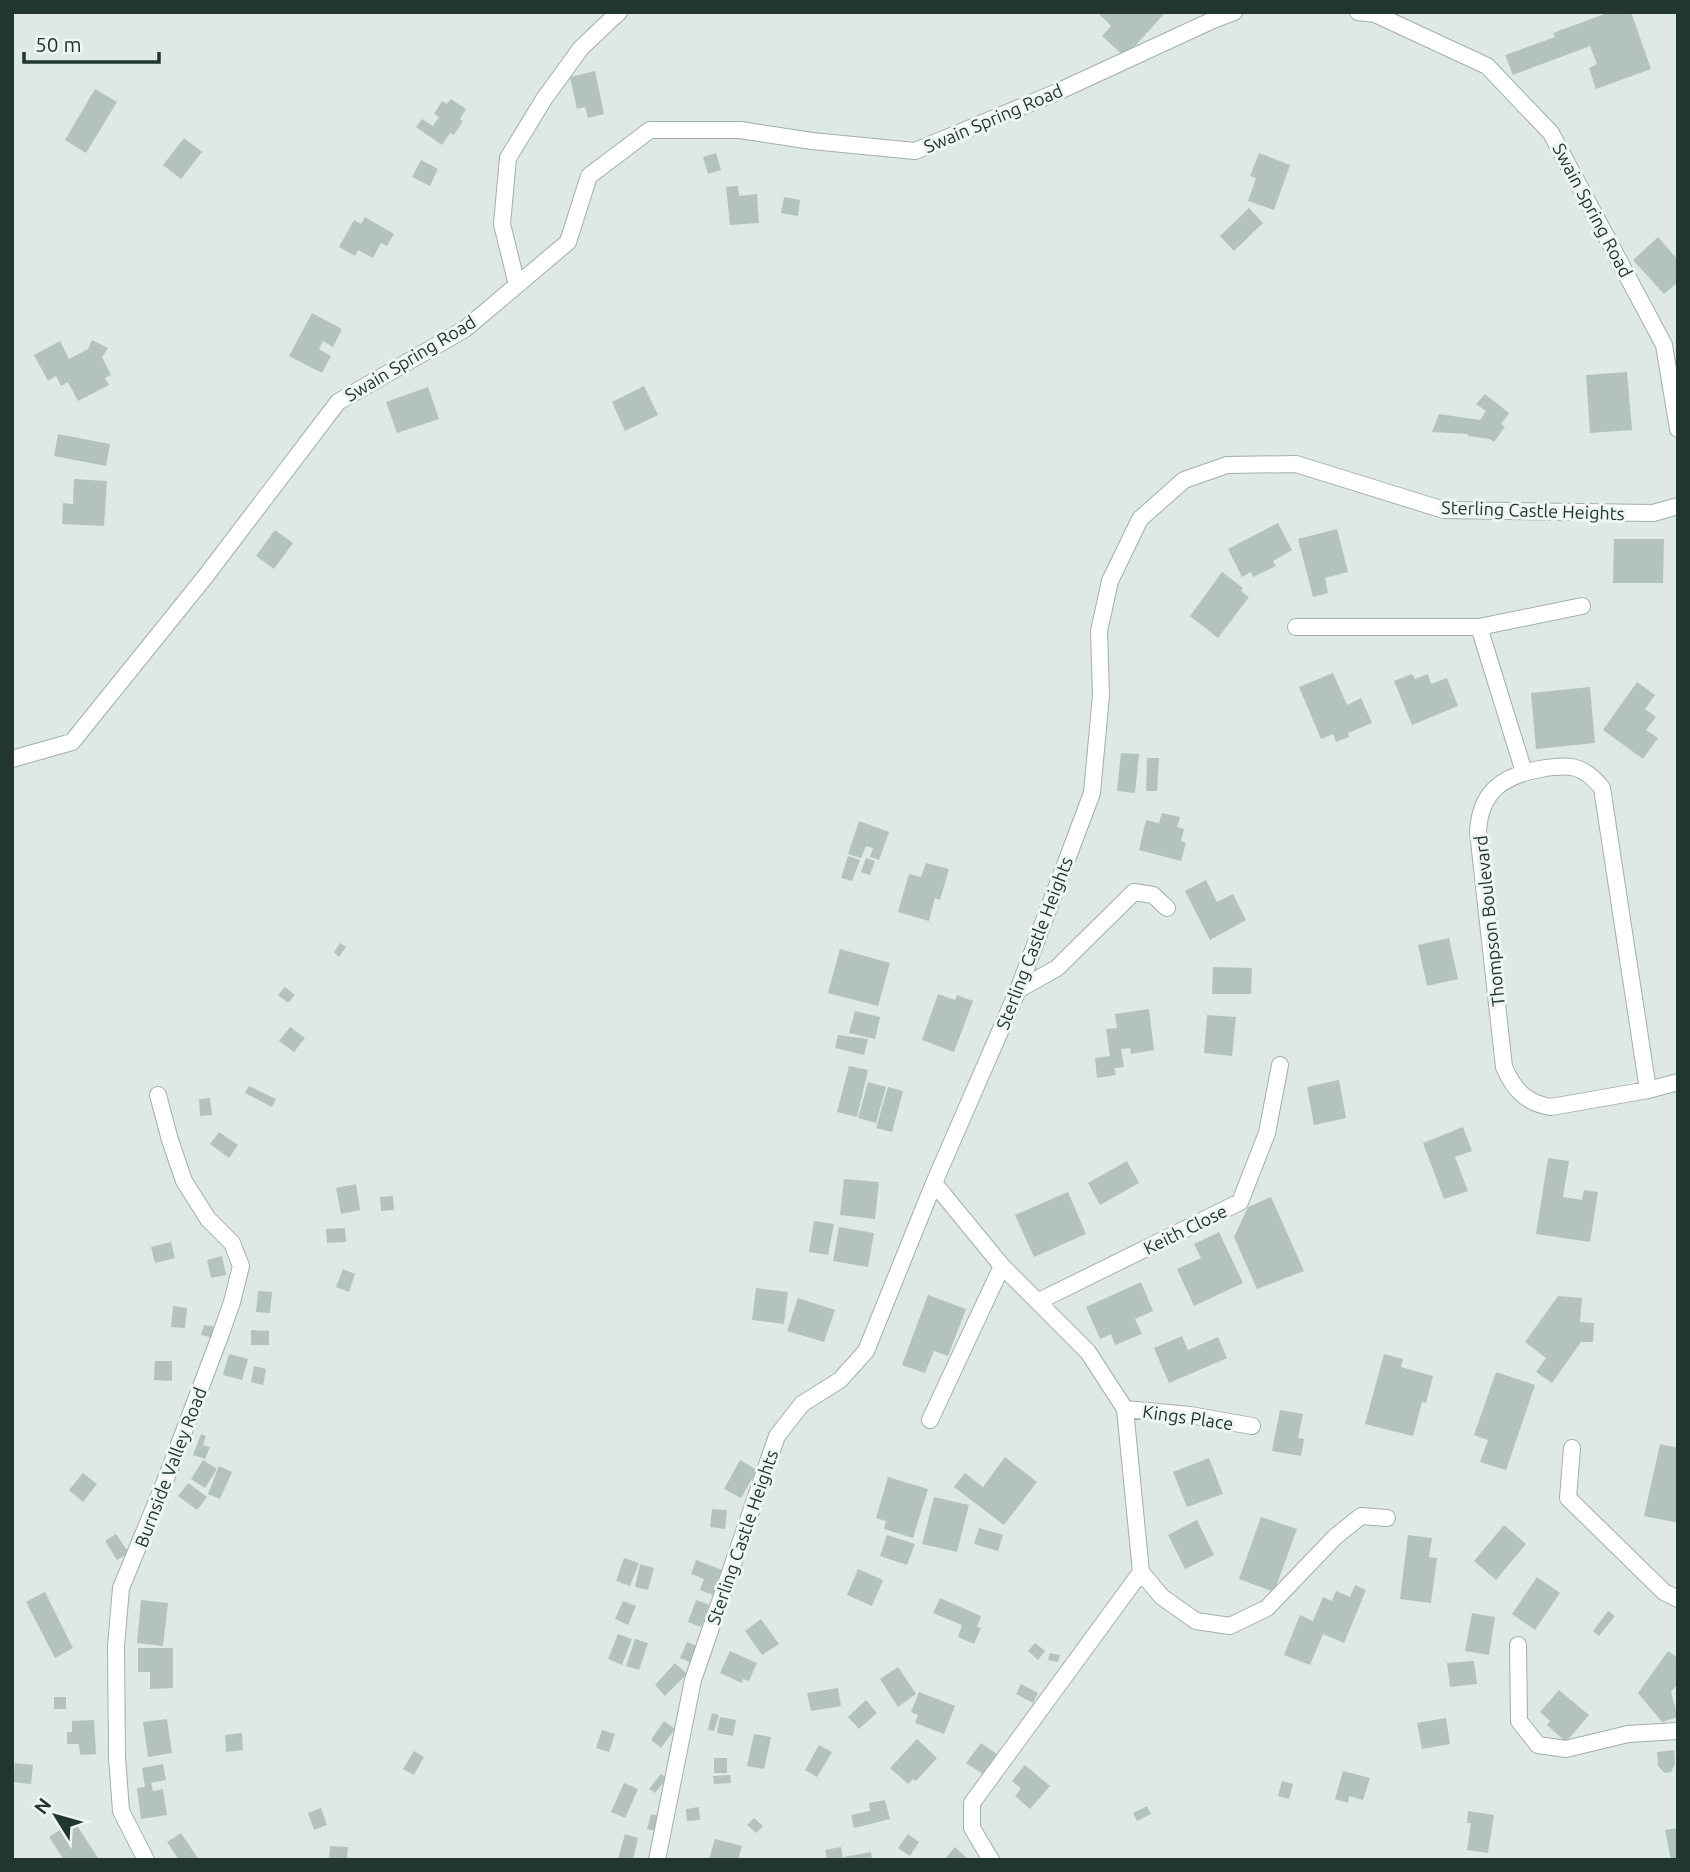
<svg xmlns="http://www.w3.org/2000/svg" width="1690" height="1872" viewBox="0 0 1690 1872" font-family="Ubuntu,sans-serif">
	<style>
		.building { fill: #b4c2bd }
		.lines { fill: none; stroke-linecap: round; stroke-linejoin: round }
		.street-casing { stroke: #a2afaa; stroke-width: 18 }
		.street { stroke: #fff; stroke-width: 16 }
		.labels { text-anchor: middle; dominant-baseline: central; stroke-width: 6; stroke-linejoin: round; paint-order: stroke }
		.street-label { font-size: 18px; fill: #213630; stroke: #eef5f2 }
	</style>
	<rect width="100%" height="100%" fill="#dee8e4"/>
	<path class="building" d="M1097 12H1162L1164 14 1125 57 1102 36 1111 26Z
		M1610 12H1631L1651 69 1596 89 1589 68 1597 64 1590 46 1513 75 1505 55 1555 37 1553 33Z
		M595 71 604 114 588 118 585 107 577 109 570 77Z
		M95 89 117 102 86 153 65 140Z
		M451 99 466 109 460 119 463 121 454 135 450 133 442 145 416 127 422 119 433 126 439 117 434 114 442 101 447 104Z
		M184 138 202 152 181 179 163 165Z
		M716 153 721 170 708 174 703 157Z
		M1259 153 1290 165 1274 210 1248 201 1256 178 1250 176Z
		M421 160 438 169 430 186 412 177Z
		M738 186 739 196 757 194 759 223 730 225 726 187Z
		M784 197 800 200 798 216 781 213Z
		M1249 208 1263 223 1234 251 1220 236Z
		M365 217 394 234 387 246 381 243 373 258 358 250 355 256 339 247 354 220 361 224Z
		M1658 237 1678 260V282L1664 294 1633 260Z
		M312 313 342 329 333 347 323 341 319 349 331 356 322 373 289 356Z
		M92 340 108 348 102 357 111 375 105 378 109 385 78 401 68 382 61 386 56 376 48 381 34 355 60 341 69 359 88 349Z
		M1627 372 1632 430 1590 433 1586 375Z
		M644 386 658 415 625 431 612 402Z
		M428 387 439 419 397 433 386 402Z
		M1485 394 1509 413 1501 424 1505 427 1494 442 1490 439 1468 436V434L1432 432 1439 414 1480 420 1486 411 1476 404Z
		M58 434 110 444 106 466 54 456Z
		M74 479 107 481 104 526 62 524 63 503 73 504Z
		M1278 523 1292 550 1273 561 1276 566 1253 577 1251 572 1242 577 1228 549Z
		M1337 529 1348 572 1325 578 1328 593 1313 597 1298 539Z
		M275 530 293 543 274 569 256 556Z
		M1614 539H1664L1663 583H1613Z
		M1222 572 1243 588 1241 591 1249 597 1218 638 1190 616Z
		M1333 673 1347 705 1361 698 1372 723 1348 733 1349 737 1336 742 1333 734 1321 739 1299 687Z
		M1412 674 1415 679 1428 674 1431 684 1447 678 1458 706 1412 725 1394 681Z
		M1637 682 1655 695 1645 709 1656 717 1646 730 1658 738 1643 759 1603 730Z
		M1590 687 1595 743 1536 749 1531 693Z
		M1121 753 1139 754 1135 793 1117 791Z
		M1147 758H1159L1157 791H1146Z
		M1162 813 1180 817 1177 827 1184 829 1181 841 1186 843 1181 861 1139 850 1146 820 1159 823Z
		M859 821 889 832 879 860 870 857 873 848 866 846 861 858 848 854Z
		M848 856 860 860 852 881 841 878Z
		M866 858 875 861 870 875 861 872Z
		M926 863 949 869 940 900 935 898 929 921 898 912 909 874 921 877Z
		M1206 880 1217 902 1233 894 1246 920 1210 940 1185 891Z
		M1449 938 1458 979 1427 986 1418 945Z
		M340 943 346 947 339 957 334 952Z
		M840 949 890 963 878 1006 828 993Z
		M1213 967 1252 968 1251 994H1212Z
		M285 987 295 995 288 1003 278 995Z
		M938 994 955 1000 957 995 973 1001 954 1052 922 1040Z
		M1149 1009 1154 1050 1131 1054 1130 1048 1121 1049 1124 1067 1114 1068 1116 1075 1097 1078 1095 1058 1110 1056 1106 1029 1117 1028 1115 1014Z
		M855 1011 880 1017 875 1039 849 1033Z
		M1207 1015 1236 1017 1232 1056 1204 1053Z
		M290 1027 305 1038 294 1052 279 1041Z
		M838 1035 868 1039 864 1055 835 1048Z
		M849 1066 868 1070 857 1117 837 1112Z
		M1339 1080 1346 1118 1314 1125 1307 1087Z
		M868 1082 886 1087 876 1123 858 1118Z
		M249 1086 276 1099 272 1107 245 1093Z
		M888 1087 903 1091 892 1132 876 1128Z
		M210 1098 212 1115 200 1116 199 1099Z
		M1463 1127 1472 1151 1455 1157 1468 1191 1444 1199 1423 1143Z
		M219 1132 238 1145 229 1158 210 1144Z
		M1548 1158 1569 1161 1563 1197 1582 1200 1584 1190 1598 1192 1590 1242 1536 1234Z
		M1127 1161 1139 1183 1100 1205 1088 1183Z
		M844 1179 879 1182 875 1219 840 1215Z
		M356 1184 360 1210 341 1214 336 1188Z
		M1068 1192 1086 1234 1034 1257 1015 1215Z
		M393 1196 394 1210 381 1211 380 1197Z
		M1271 1197 1304 1271 1257 1289 1234 1237 1248 1207Z
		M814 1221 834 1224 828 1255 809 1252Z
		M839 1227 874 1233 868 1267 833 1261Z
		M345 1228 346 1242 327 1243 326 1229Z
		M1219 1232 1243 1283 1194 1306 1177 1269 1201 1258 1194 1244Z
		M171 1242 175 1258 155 1263 151 1247Z
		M222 1256 226 1275 211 1278 207 1260Z
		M343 1269 355 1274 349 1292 336 1287Z
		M1141 1282 1153 1311 1135 1319 1142 1334 1115 1345 1111 1334 1100 1339 1086 1307Z
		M756 1288 788 1292 784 1324 752 1320Z
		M258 1291 272 1292 270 1313 256 1312Z
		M928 1295 966 1309 948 1356 934 1351 925 1373 902 1365Z
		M1558 1296 1582 1298 1580 1322 1594 1323 1593 1342H1581L1552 1383 1536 1372 1546 1358 1525 1342Z
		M798 1298 835 1310 824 1342 787 1331Z
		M173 1306 187 1308 185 1328 171 1327Z
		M204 1325 216 1327 214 1338 201 1335Z
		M251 1330 269 1331V1345H251Z
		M1182 1336 1188 1350 1218 1337 1227 1358 1169 1383 1154 1348Z
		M229 1354 248 1359 242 1380 223 1375Z
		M1384 1354 1403 1359 1401 1367 1433 1376 1426 1403 1422 1402 1413 1436 1365 1424Z
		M155 1361H172V1381L154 1380Z
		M254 1366 266 1369 263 1385 251 1382Z
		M1496 1372 1535 1385 1506 1470 1480 1462 1488 1440 1474 1435Z
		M1280 1410 1303 1414 1298 1438 1304 1439 1301 1456 1272 1451Z
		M201 1434 206 1436 203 1445 210 1447 205 1459 193 1455Z
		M1660 1444 1678 1448V1523L1644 1516Z
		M1005 1457 1037 1482 1004 1525 954 1487 965 1473 983 1487Z
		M1209 1458 1223 1494 1187 1507 1173 1472Z
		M203 1460 217 1469 205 1488 191 1479Z
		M740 1460 757 1470 741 1498 724 1489Z
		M219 1466 232 1472 220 1499 208 1494Z
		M83 1473 97 1484 83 1502 69 1490Z
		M888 1477 928 1489 913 1538 884 1529 886 1521 876 1518Z
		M188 1483 207 1497 197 1510 178 1496Z
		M934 1497 969 1505 957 1552 922 1544Z
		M712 1509 727 1510 725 1529 710 1527Z
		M1261 1517 1297 1529 1274 1592 1239 1579Z
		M1197 1520 1214 1555 1185 1569 1168 1535Z
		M1504 1525 1526 1544 1496 1580 1474 1561Z
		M979 1528 1003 1535 998 1551 974 1544Z
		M116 1534 129 1553 117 1560 105 1541Z
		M887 1535 915 1544 907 1565 880 1556Z
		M1408 1535 1432 1538 1429 1557 1437 1558 1431 1603 1400 1599Z
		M624 1558 639 1563 630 1586 616 1581Z
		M696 1560 725 1571 716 1596 700 1590 704 1579 691 1574Z
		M640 1564 654 1568 648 1590 635 1587Z
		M858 1569 883 1580 872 1606 847 1595Z
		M1537 1577 1560 1593 1535 1630 1512 1614Z
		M1355 1585 1366 1590 1344 1643 1323 1634 1310 1665 1284 1655 1300 1615 1313 1621 1323 1597 1332 1601 1336 1591 1350 1597Z
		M45 1592 73 1648 55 1658 26 1602Z
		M940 1598 981 1616 977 1627 981 1628 974 1644 958 1637 962 1625 933 1613Z
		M141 1600 168 1603 163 1646 137 1643Z
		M696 1600 710 1605 701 1627 688 1622Z
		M623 1601 636 1606 628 1625 615 1619Z
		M1608 1611 1615 1616 1599 1636 1593 1631Z
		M1472 1613 1495 1617 1489 1655 1465 1651Z
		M761 1619 779 1644 762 1655 745 1631Z
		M618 1634 632 1639 622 1665 608 1659Z
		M635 1639 648 1643 639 1670 626 1666Z
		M687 1642 699 1647 692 1663 680 1658Z
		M1035 1643 1045 1651 1038 1660 1028 1651Z
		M138 1648H173V1688L150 1689V1672H138Z
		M730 1651 757 1663 749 1681 743 1679 742 1683 720 1673Z
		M1668 1651 1678 1658V1683L1671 1692 1678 1717 1662 1722 1638 1693Z
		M1050 1653 1060 1655 1058 1662 1048 1660Z
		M1474 1661 1477 1684 1450 1687 1447 1663Z
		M675 1663 687 1674 665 1696 655 1685Z
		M898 1667 916 1694 898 1707 880 1679Z
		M1021 1684 1038 1693 1033 1703 1016 1694Z
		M838 1688 841 1706 811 1711 807 1693Z
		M1559 1690 1589 1715 1566 1742 1547 1725 1550 1721 1540 1712Z
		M919 1692 955 1706 944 1734 915 1723 918 1715 911 1712Z
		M54 1697H66V1709H54Z
		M866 1700 877 1713 859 1729 848 1717Z
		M712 1713 719 1715 714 1731 708 1730Z
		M720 1717 736 1720 733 1736 717 1733Z
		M1446 1718 1450 1744 1422 1749 1417 1723Z
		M167 1719 172 1753 148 1757 143 1722Z
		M94 1720 96 1754 80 1755 79 1744H67V1732H72V1721Z
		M664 1721 675 1729 661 1748 651 1740Z
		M602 1730 615 1734 609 1752 596 1748Z
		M242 1733 243 1750 226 1752 225 1735Z
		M754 1734 771 1737 764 1769 747 1766Z
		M917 1739 937 1758 916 1781 913 1779 908 1784 890 1768Z
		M981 1743 997 1754 983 1774 966 1763Z
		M819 1745 832 1752 817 1777 805 1770Z
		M1674 1750 1675 1764 1671 1772 1665 1773 1658 1766 1657 1752Z
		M414 1751 424 1757 414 1775 403 1769Z
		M714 1758H727V1773H714Z
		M15 1763 33 1765 31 1784 13 1782Z
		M163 1764 166 1780 151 1783 153 1791 163 1789 167 1815 141 1819 137 1788 145 1787 142 1768Z
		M1025 1765 1050 1786 1030 1809 1015 1796 1021 1788 1012 1781Z
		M1343 1771 1370 1778 1363 1800 1349 1796 1348 1803 1335 1799Z
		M661 1774 667 1778 655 1793 649 1789Z
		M730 1775 731 1783 714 1784 713 1776Z
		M1282 1781 1293 1784 1289 1799 1278 1796Z
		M624 1783 638 1789 625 1818 611 1812Z
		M885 1800 890 1819 854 1828 851 1815 870 1811 869 1803Z
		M1147 1806 1151 1814 1137 1821 1133 1813Z
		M699 1807 700 1820 687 1821 686 1809Z
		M321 1808 327 1825 314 1830 308 1813Z
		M1468 1811 1494 1815 1488 1853 1467 1850 1471 1823H1467Z
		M651 1814 660 1816 656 1831 647 1829Z
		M754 1818 763 1826 756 1833 747 1825Z
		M74 1821 98 1858 96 1860H64L49 1837Z
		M1678 1828V1860H1671L1665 1830Z
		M181 1833 199 1860H179L167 1842Z
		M625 1834 638 1838 633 1860 618 1859Z
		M908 1834 919 1842 910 1856 898 1848Z
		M715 1839 742 1846 738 1860 709 1859Z
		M330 1846 348 1847 347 1860H329Z
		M841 1847 843 1860H827L825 1850Z
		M955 1847 969 1860H944Z
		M871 1852 872 1860H845L844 1857Z"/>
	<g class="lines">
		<g class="street-casing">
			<path id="street" d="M1358 12 1375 14 1487 66 1551 133 1664 345 1678 429
				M517 285 502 224 508 158 544 99 581 48 619 12
				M1296 627H1479L1582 606
				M1479 627 1524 772
				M12 759 72 742 205 577 338 402 465 329 568 242 589 176 650 130H740L812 141 915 151 1055 93 1213 20 1234 12
				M1018 990 1057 968 1134 892 1153 895 1167 908
				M1648 1090 1602 788C1583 764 1568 764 1540 769 1502 776 1480 792 1478 832L1504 1067C1514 1090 1526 1103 1551 1107L1648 1090 1678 1082
				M934 1183 1002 1266 1088 1352 1125 1409 1141 1572 972 1803V1828L991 1860
				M1039 1301 1240 1202 1267 1133 1280 1065
				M1125 1409 1190 1415 1252 1426
				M930 1420 1002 1266
				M1572 1448 1568 1498 1664 1592 1678 1599
				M1141 1572 1162 1597 1196 1621 1230 1626 1267 1608 1335 1537 1361 1516 1387 1518
				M1518 1645 1519 1721 1538 1745 1566 1749 1628 1734 1678 1731
				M146 1860 121 1811 117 1757 116 1646 121 1588 164 1484 219 1339 232 1302 241 1266 232 1243 208 1219 184 1181 170 1140 158 1095
				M657 1860 693 1680 777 1436 802 1404 840 1380 866 1351 934 1183 1018 990 1092 793 1101 695 1099 631 1110 581 1140 519 1184 480 1227 465 1296 464 1444 510 1653 513 1678 506"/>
		</g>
		<use href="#street" class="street"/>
	</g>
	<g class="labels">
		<g class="street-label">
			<text transform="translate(993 118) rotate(-23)">Swain Spring Road</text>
			<text transform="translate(1593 210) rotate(62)">Swain Spring Road</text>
			<text transform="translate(410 358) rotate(-31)">Swain Spring Road</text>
			<text transform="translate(1533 510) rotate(2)">Sterling Castle Heights</text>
			<text transform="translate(1489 921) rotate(-96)">Thompson Boulevard</text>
			<text transform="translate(1034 943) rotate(-69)">Sterling Castle Heights</text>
			<text transform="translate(1185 1229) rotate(-26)">Keith Close</text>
			<text transform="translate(1188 1417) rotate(8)">Kings Place</text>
			<text transform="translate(170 1467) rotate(-69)">Burnside Valley Road</text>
			<text transform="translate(742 1537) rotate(-71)">Sterling Castle Heights</text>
		</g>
	</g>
	<rect width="1690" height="1872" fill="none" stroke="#213630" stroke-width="28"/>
	<g transform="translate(56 1816) rotate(307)" stroke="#eef5f2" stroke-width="5" paint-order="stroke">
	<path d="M0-5L12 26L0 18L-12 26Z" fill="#213630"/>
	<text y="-10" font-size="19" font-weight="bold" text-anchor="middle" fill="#213630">N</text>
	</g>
	<path d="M24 52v10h135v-10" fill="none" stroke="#213630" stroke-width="3.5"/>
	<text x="35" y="52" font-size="21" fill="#213630" stroke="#eef5f2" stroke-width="5" paint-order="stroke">50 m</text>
</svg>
